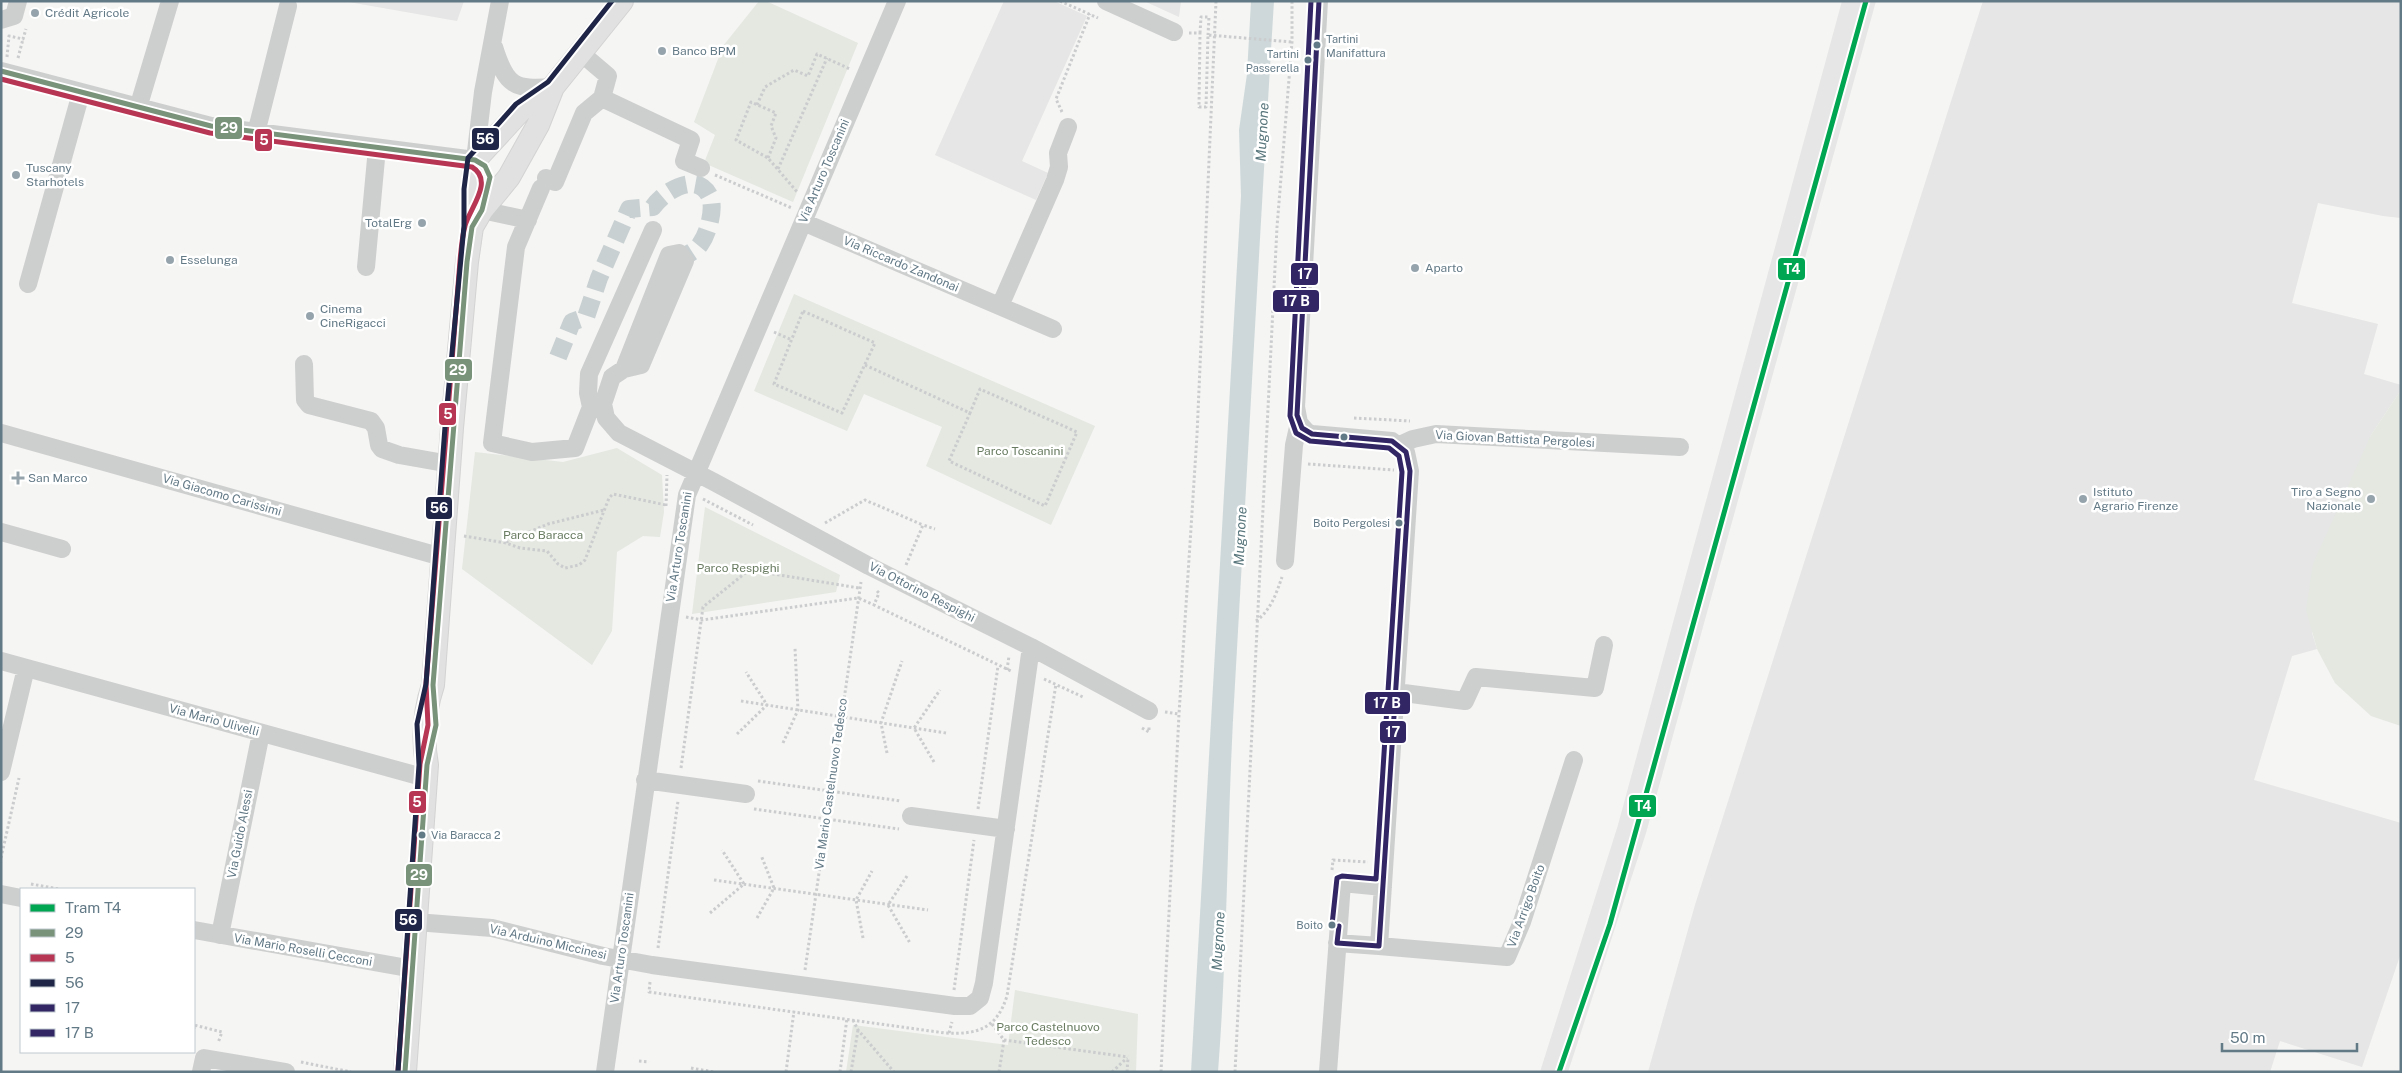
<svg xmlns="http://www.w3.org/2000/svg" width="2402" height="1073" viewBox="0 0 2402 1073" font-family="'Public Sans',sans-serif">
	<style>
		.built { fill: #e5e6e5 }
		.green { fill: #e4e8e1 }
		.water { fill: #ced8da }
		.lines { fill: none; stroke-linecap: round; stroke-linejoin: round }
		.minor-tunnel { stroke: #c9d0d2; stroke-width: 18; stroke-dasharray: 18 9; stroke-linecap: butt }
		.major-casing { stroke: #d2d3d2; stroke-width: 24 }
		.path { stroke: #cacccd; stroke-width: 3; stroke-dasharray: 2.5 2.5; stroke-linecap: butt }
		.minor { stroke: #cdcece; stroke-width: 18 }
		.major { stroke: #e1e1e1; stroke-width: 22 }
		.bus-1-casing { stroke: #fff; stroke-width: 9 }
		.bus-2-casing { stroke: #fff; stroke-width: 9 }
		.bus-3-casing { stroke: #fff; stroke-width: 9 }
		.bus-4-casing { stroke: #fff; stroke-width: 9 }
		.bus-5-casing { stroke: #fff; stroke-width: 9 }
		.bus-1 { stroke: #79937a; stroke-width: 5 }
		.bus-2 { stroke: #b73654; stroke-width: 5 }
		.bus-3 { stroke: #1f2547; stroke-width: 5 }
		.bus-4 { stroke: #322665; stroke-width: 5 }
		.bus-5 { stroke: #322665; stroke-width: 5 }
		.tram-1-casing { stroke: #fff; stroke-width: 9 }
		.tram-1 { stroke: #00a651; stroke-width: 5 }
		.poi-dot { fill: #95a4ac; stroke: #fff; stroke-width: 2 }
		.bus-dot { fill: #627986; stroke: #fff; stroke-width: 2 }
		.labels { text-anchor: middle; dominant-baseline: central; stroke-width: 5; stroke-linejoin: round; paint-order: stroke }
		.bus-label { font-size: 11px; fill: #627986; stroke: #fff; text-anchor: end }
		.poi-label { font-size: 12px; fill: #627986; stroke: #fff; text-anchor: start }
		.street-label { font-size: 12px; fill: #627986; stroke: #fff }
		.park-label { font-size: 12px; fill: #697c61; stroke: #fff }
		.water-label { font-size: 14px; font-style: italic; fill: #58767c; stroke: #fff }
		.line-badge { stroke: #fff; stroke-width: 2 }
		.badge-label { font-size: 14px; text-anchor: middle; font-weight: bold; fill: #fff }
	</style>
	<rect width="100%" height="100%" fill="#f5f5f3"/>
	<path class="built" d="M343 1H464L457 21Z
		M1004 1H1054L1087 16 1022 161 1048 173 1036 200 935 155Z
		M1144 1H1181L1179 17Z
		M1842 1H1876L1646 833 1568 1072H1540L1618 825Z
		M1983 1H2401V218L2383 216 2318 203 2292 303 2378 324 2364 374 2401 385V390L2371 435 2312 633 2317 649 2292 656 2254 780 2401 823V953L2362 1067 2280 1041 2270 1072H1648L1695 905Z"/>
	<path class="green" d="M759 1H766L858 43 793 202 704 163 715 135 694 122 723 46Z
		M794 294 1095 426 1051 525 926 466 942 427 864 394 847 431 754 391Z
		M2401 390V726L2371 716 2335 683 2317 649 2306 610 2313 564 2371 435Z
		M617 448 662 475 664 512 660 537 643 536 617 552 612 631 592 665 462 569 475 452 563 462Z
		M705 507 840 575 836 592 692 614Z
		M1015 990 1138 1014 1136 1072H846L853 1025 1008 1045Z"/>
	<path class="water" d="M1251 1H1274C1260 229 1248 457 1235 684 1227 813 1228 943 1218 1072H1191L1241 196 1239 130 1247 74Z"/>
	<g class="lines">
		<path class="minor-tunnel" d="M558 357 572 322 586 317 599 278 629 209 653 207C664 191 698 170 710 197 715 209 708 233 701 243 697 250 690 253 683 257"/>
		<g class="major-casing">
			<path id="major" d="M472 227 482 210 509 177 538 125 553 87 622 1
				M405 1072 427 765C422 737 424 712 433 685L452 428 467 262 472 227V189L475 160 521 110 553 87"/>
		</g>
		<path class="path" d="M1060 1 1098 18
			M1189 33H1200L1199 107H1206L1208 35 1292 42
			M1200 33 1201 17H1209L1208 35
			M7 57 9 36 23 39 26 29
			M18 58 23 39
			M757 105 765 87 794 70 808 76 817 54 850 69
			M1062 112 1056 99 1090 14
			M768 158 776 138 771 126 776 113 751 102 736 140 768 158 798 193
			M778 169 827 58
			M715 175 792 208
			M803 311 875 343 842 413 774 384Z
			M774 332 792 340
			M865 365 970 413 949 461 1045 506 1077 432 980 389 970 413
			M1354 418 1410 421
			M1308 464 1394 470
			M703 499 753 525
			M666 506 667 475
			M825 523 865 500 923 525
			M464 536 506 543 520 548 547 551 558 564 565 568 579 565 585 560 609 498 613 494 666 505
			M506 542 548 524 604 510
			M906 565 923 525 935 529
			M877 591 879 593 874 605 1011 671
			M686 617 702 620 858 598 874 605
			M1256 621C1271 610 1276 594 1282 577
			M1007 670 1009 656
			M1044 679 1083 697
			M741 701 946 733
			M1165 712 1179 714
			M1142 728 1149 732V726
			M737 734 767 705 746 672
			M783 743 798 710 795 648
			M887 753 881 723 902 661
			M934 762 914 728 940 690
			M681 768 703 607 749 570 859 588
			M758 781 901 801
			M754 809 899 829
			M978 809 998 666
			M1 858 19 778
			M1332 870 1333 860 1368 862
			M907 876 888 905 910 943
			M714 880 928 910
			M31 884 59 889
			M710 913 744 884 722 850
			M757 918 774 888 761 855
			M863 938 856 900 872 871
			M658 948 678 801
			M805 970 861 582
			M650 982 649 992 945 1033C978 1035 997 1028 1007 996L1056 684
			M954 990 974 840
			M853 1020 858 1030 894 1072
			M992 1024 1004 1040 1128 1057
			M194 1029V1025L222 1032 218 1043
			M949 1033 952 1022
			M639 1061 649 1062
			M301 1062 351 1072
			M691 1068 714 1072
			M786 1072 794 1011
			M840 1072 847 1018
			M851 1072 858 1030
			M999 1072 1004 1040
			M1112 1072 1127 1058
			M1127 1072 1128 1058
			M1161 1072 1179 714 1197 435 1216 1
			M1235 1072 1277 227 1292 42V1"/>
		<path class="minor" d="M1106 1 1174 32
			M1 20 14 16 18 1
			M494 47C506 86 514 90 553 87
			M581 53 608 76 602 98 691 140 684 161 701 168
			M1 71 211 126 475 160 483 92 500 1
			M138 108 170 1
			M256 133 288 6
			M546 178 555 182 584 113 602 98
			M541 188 516 247 492 443 532 452 575 448 591 407 588 393 589 374 653 230
			M482 210 528 220
			M803 222 1053 329
			M366 267 377 148
			M28 284 81 93
			M1000 306 1055 180 1059 167 1058 153 1068 127
			M304 364 305 400 309 405 371 421 376 428 379 445 382 449 399 455 450 464
			M624 369 641 365 685 261 679 253 669 255 624 369 612 377 603 404 606 418 619 433 714 482 869 566 1031 647 1149 711
			M1299 423 1307 432 1312 434 1392 441 1406 452 1410 471 1379 946 1337 943
			M1 433 442 557
			M1400 445 1413 439 1436 434 1680 447
			M1 532 62 549
			M1285 561 1294 445 1299 423 1296 407 1319 1
			M1 661 426 778
			M1396 692 1465 701 1476 677 1595 688 1604 645
			M1 772 26 668
			M645 780 746 794
			M911 816 1006 829
			M1 894 21 898
			M416 922 492 928 603 956 652 965 955 1006H970L980 998 984 983 1031 647
			M194 930 413 969
			M220 935 261 733
			M1379 946 1507 957 1522 922 1574 760
			M201 1072 204 1058 286 1072
			M605 1072 687 495 897 1
			M1328 1072 1342 883 1383 887"/>
		<use href="#major" class="major"/>
		<g class="bus-1-casing">
			<path id="bus-1" d="M1 71 211 126 475 160 485 166 490 177 482 210 472 227 467 262 433 685 436 725 427 765 405 1072"/>
		</g>
		<g class="bus-2-casing">
			<path id="bus-2" d="M1 79 210 133 472 167C495 181 469 209 465 226 462 237 461 250 460 261L426 684 428 725 420 764 398 1071"/>
		</g>
		<g class="bus-3-casing">
			<path id="bus-3" d="M398 1071 419 765 417 724 426 684 445 427 464 226V189L468 158 516 104 548 82 612 1"/>
		</g>
		<g class="bus-4-casing">
			<path id="bus-4" d="M1319 1 1297 415 1302 428 1312 434 1392 441 1406 452 1410 471 1379 946 1337 943 1339 926"/>
		</g>
		<g class="bus-5-casing">
			<path id="bus-5" d="M1311 1 1290 416 1296 433 1310 441 1389 448 1399 456 1402 472 1376 879 1342 876 1337 878 1332 925"/>
		</g>
		<use href="#bus-1" class="bus-1"/>
		<use href="#bus-2" class="bus-2"/>
		<use href="#bus-3" class="bus-3"/>
		<use href="#bus-4" class="bus-4"/>
		<use href="#bus-5" class="bus-5"/>
		<g class="tram-1-casing">
			<path id="tram-1" d="M1559 1072 1610 924 1866 1"/>
		</g>
		<use href="#tram-1" class="tram-1"/>
	</g>
	<g class="poi-dot">
		<circle cx="35" cy="13" r="5"/>
		<circle cx="662" cy="51" r="5"/>
		<circle cx="16" cy="175" r="5"/>
		<circle cx="422" cy="223" r="5"/>
		<circle cx="170" cy="260" r="5"/>
		<circle cx="1415" cy="268" r="5"/>
		<circle cx="310" cy="316" r="5"/>
		<path d="M15.5 470.5h5v5h5v5h-5v5h-5v-5h-5v-5h5z"/>
		<circle cx="2083" cy="499" r="5"/>
		<circle cx="2371" cy="499" r="5"/>
	</g>
	<g class="bus-dot">
		<circle cx="1317" cy="45" r="4.5"/>
		<circle cx="1308" cy="60" r="4.5"/>
		<circle cx="1344" cy="437" r="4.5"/>
		<circle cx="1399" cy="523" r="4.5"/>
		<circle cx="422" cy="835" r="4.5"/>
		<circle cx="1332" cy="925" r="4.5"/>
	</g>
	<g class="labels">
		<g class="bus-label">
			<text x="1326" y="39" text-anchor="start">Tartini<tspan x="1326" dy="14">Manifattura</tspan></text>
			<text x="1299" y="54">Tartini<tspan x="1299" dy="14">Passerella</tspan></text>
			<text x="1390" y="523">Boito Pergolesi</text>
			<text x="431" y="835" text-anchor="start">Via Baracca 2</text>
			<text x="1323" y="925">Boito</text>
		</g>
		<g class="poi-label">
			<text x="45" y="13">Crédit Agricole</text>
			<text x="672" y="51">Banco BPM</text>
			<text x="26" y="168">Tuscany<tspan x="26" dy="14">Starhotels</tspan></text>
			<text x="412" y="223" text-anchor="end">TotalErg</text>
			<text x="180" y="260">Esselunga</text>
			<text x="1425" y="268">Aparto</text>
			<text x="320" y="309">Cinema<tspan x="320" dy="14">CineRigacci</tspan></text>
			<text x="28" y="478">San Marco</text>
			<text x="2093" y="492">Istituto<tspan x="2093" dy="14">Agrario Firenze</tspan></text>
			<text x="2361" y="492" text-anchor="end">Tiro a Segno<tspan x="2361" dy="14">Nazionale</tspan></text>
		</g>
		<g class="street-label">
			<text transform="translate(824 171) rotate(-67)">Via Arturo Toscanini</text>
			<text transform="translate(901 264) rotate(23)">Via Riccardo Zandonai</text>
			<text transform="translate(1515 439) rotate(3)">Via Giovan Battista Pergolesi</text>
			<text transform="translate(222 495) rotate(16)">Via Giacomo Carissimi</text>
			<text transform="translate(679 547) rotate(-81)">Via Arturo Toscanini</text>
			<text transform="translate(922 592) rotate(27)">Via Ottorino Respighi</text>
			<text transform="translate(214 720) rotate(15)">Via Mario Ulivelli</text>
			<text transform="translate(831 784) rotate(-82)">Via Mario Castelnuovo Tedesco</text>
			<text transform="translate(240 834) rotate(-79)">Via Guido Alessi</text>
			<text transform="translate(1526 906) rotate(-70)">Via Arrigo Boito</text>
			<text transform="translate(548 942) rotate(13)">Via Arduino Miccinesi</text>
			<text transform="translate(622 948) rotate(-82)">Via Arturo Toscanini</text>
			<text transform="translate(303 950) rotate(10)">Via Mario Roselli Cecconi</text>
		</g>
		<g class="park-label">
			<text x="1020" y="451">Parco Toscanini</text>
			<text x="543" y="535">Parco Baracca</text>
			<text x="738" y="568">Parco Respighi</text>
			<text x="1048" y="1027">Parco Castelnuovo<tspan x="1048" dy="14">Tedesco</tspan></text>
		</g>
		<g class="water-label">
			<text transform="translate(1262 132) rotate(-87)">Mugnone</text>
			<text transform="translate(1240 536) rotate(-87)">Mugnone</text>
			<text transform="translate(1218 941) rotate(-87)">Mugnone</text>
		</g>
	</g>
	<g class="line-badge">
		<rect x="214" y="116" width="29" height="24" rx="5" fill="#79937a"/>
		<rect x="471" y="127" width="29" height="24" rx="5" fill="#1f2547"/>
		<rect x="254" y="128" width="19" height="24" rx="5" fill="#b73654"/>
		<rect x="1777" y="257" width="29" height="24" rx="5" fill="#00a651"/>
		<rect x="1290" y="262" width="29" height="24" rx="5" fill="#322665"/>
		<rect x="1272" y="289" width="48" height="24" rx="5" fill="#322665"/>
		<rect x="444" y="358" width="29" height="24" rx="5" fill="#79937a"/>
		<rect x="438" y="402" width="19" height="24" rx="5" fill="#b73654"/>
		<rect x="425" y="496" width="28" height="24" rx="5" fill="#1f2547"/>
		<rect x="1364" y="691" width="47" height="24" rx="5" fill="#322665"/>
		<rect x="1379" y="720" width="28" height="24" rx="5" fill="#322665"/>
		<rect x="408" y="790" width="19" height="24" rx="5" fill="#b73654"/>
		<rect x="1628" y="794" width="29" height="24" rx="5" fill="#00a651"/>
		<rect x="405" y="863" width="28" height="24" rx="5" fill="#79937a"/>
		<rect x="394" y="908" width="29" height="24" rx="5" fill="#1f2547"/>
	</g>
	<g class="badge-label">
		<text x="229" y="133">29</text>
		<text x="485" y="144">56</text>
		<text x="264" y="145">5</text>
		<text x="1792" y="274">T4</text>
		<text x="1305" y="279">17</text>
		<text x="1296" y="306">17 B</text>
		<text x="458" y="375">29</text>
		<text x="448" y="419">5</text>
		<text x="439" y="513">56</text>
		<text x="1387" y="708">17 B</text>
		<text x="1393" y="737">17</text>
		<text x="417" y="807">5</text>
		<text x="1643" y="811">T4</text>
		<text x="419" y="880">29</text>
		<text x="408" y="925">56</text>
	</g>
	<rect width="2402" height="1073" fill="none" stroke="#627986" stroke-width="5"/>
	<rect x="20" y="888" width="175" height="165" fill="#ffffff" stroke="#c0c9cf"/>
	<rect x="30" y="904" width="25" height="8" fill="#00a651" stroke="#c0c9cf"/>
	<text x="65" y="913" font-size="15" fill="#627986">Tram T4</text>
	<rect x="30" y="929" width="25" height="8" fill="#79937a" stroke="#c0c9cf"/>
	<text x="65" y="938" font-size="15" fill="#627986">29</text>
	<rect x="30" y="954" width="25" height="8" fill="#b73654" stroke="#c0c9cf"/>
	<text x="65" y="963" font-size="15" fill="#627986">5</text>
	<rect x="30" y="979" width="25" height="8" fill="#1f2547" stroke="#c0c9cf"/>
	<text x="65" y="988" font-size="15" fill="#627986">56</text>
	<rect x="30" y="1004" width="25" height="8" fill="#322665" stroke="#c0c9cf"/>
	<text x="65" y="1013" font-size="15" fill="#627986">17</text>
	<rect x="30" y="1029" width="25" height="8" fill="#322665" stroke="#c0c9cf"/>
	<text x="65" y="1038" font-size="15" fill="#627986">17 B</text>
	<path d="M2222 1043v8h135v-8" fill="none" stroke="#627986" stroke-width="2.5"/>
	<text x="2230" y="1043" font-size="15" fill="#627986" stroke="#ffffff" stroke-width="4" paint-order="stroke">50 m</text>
</svg>
